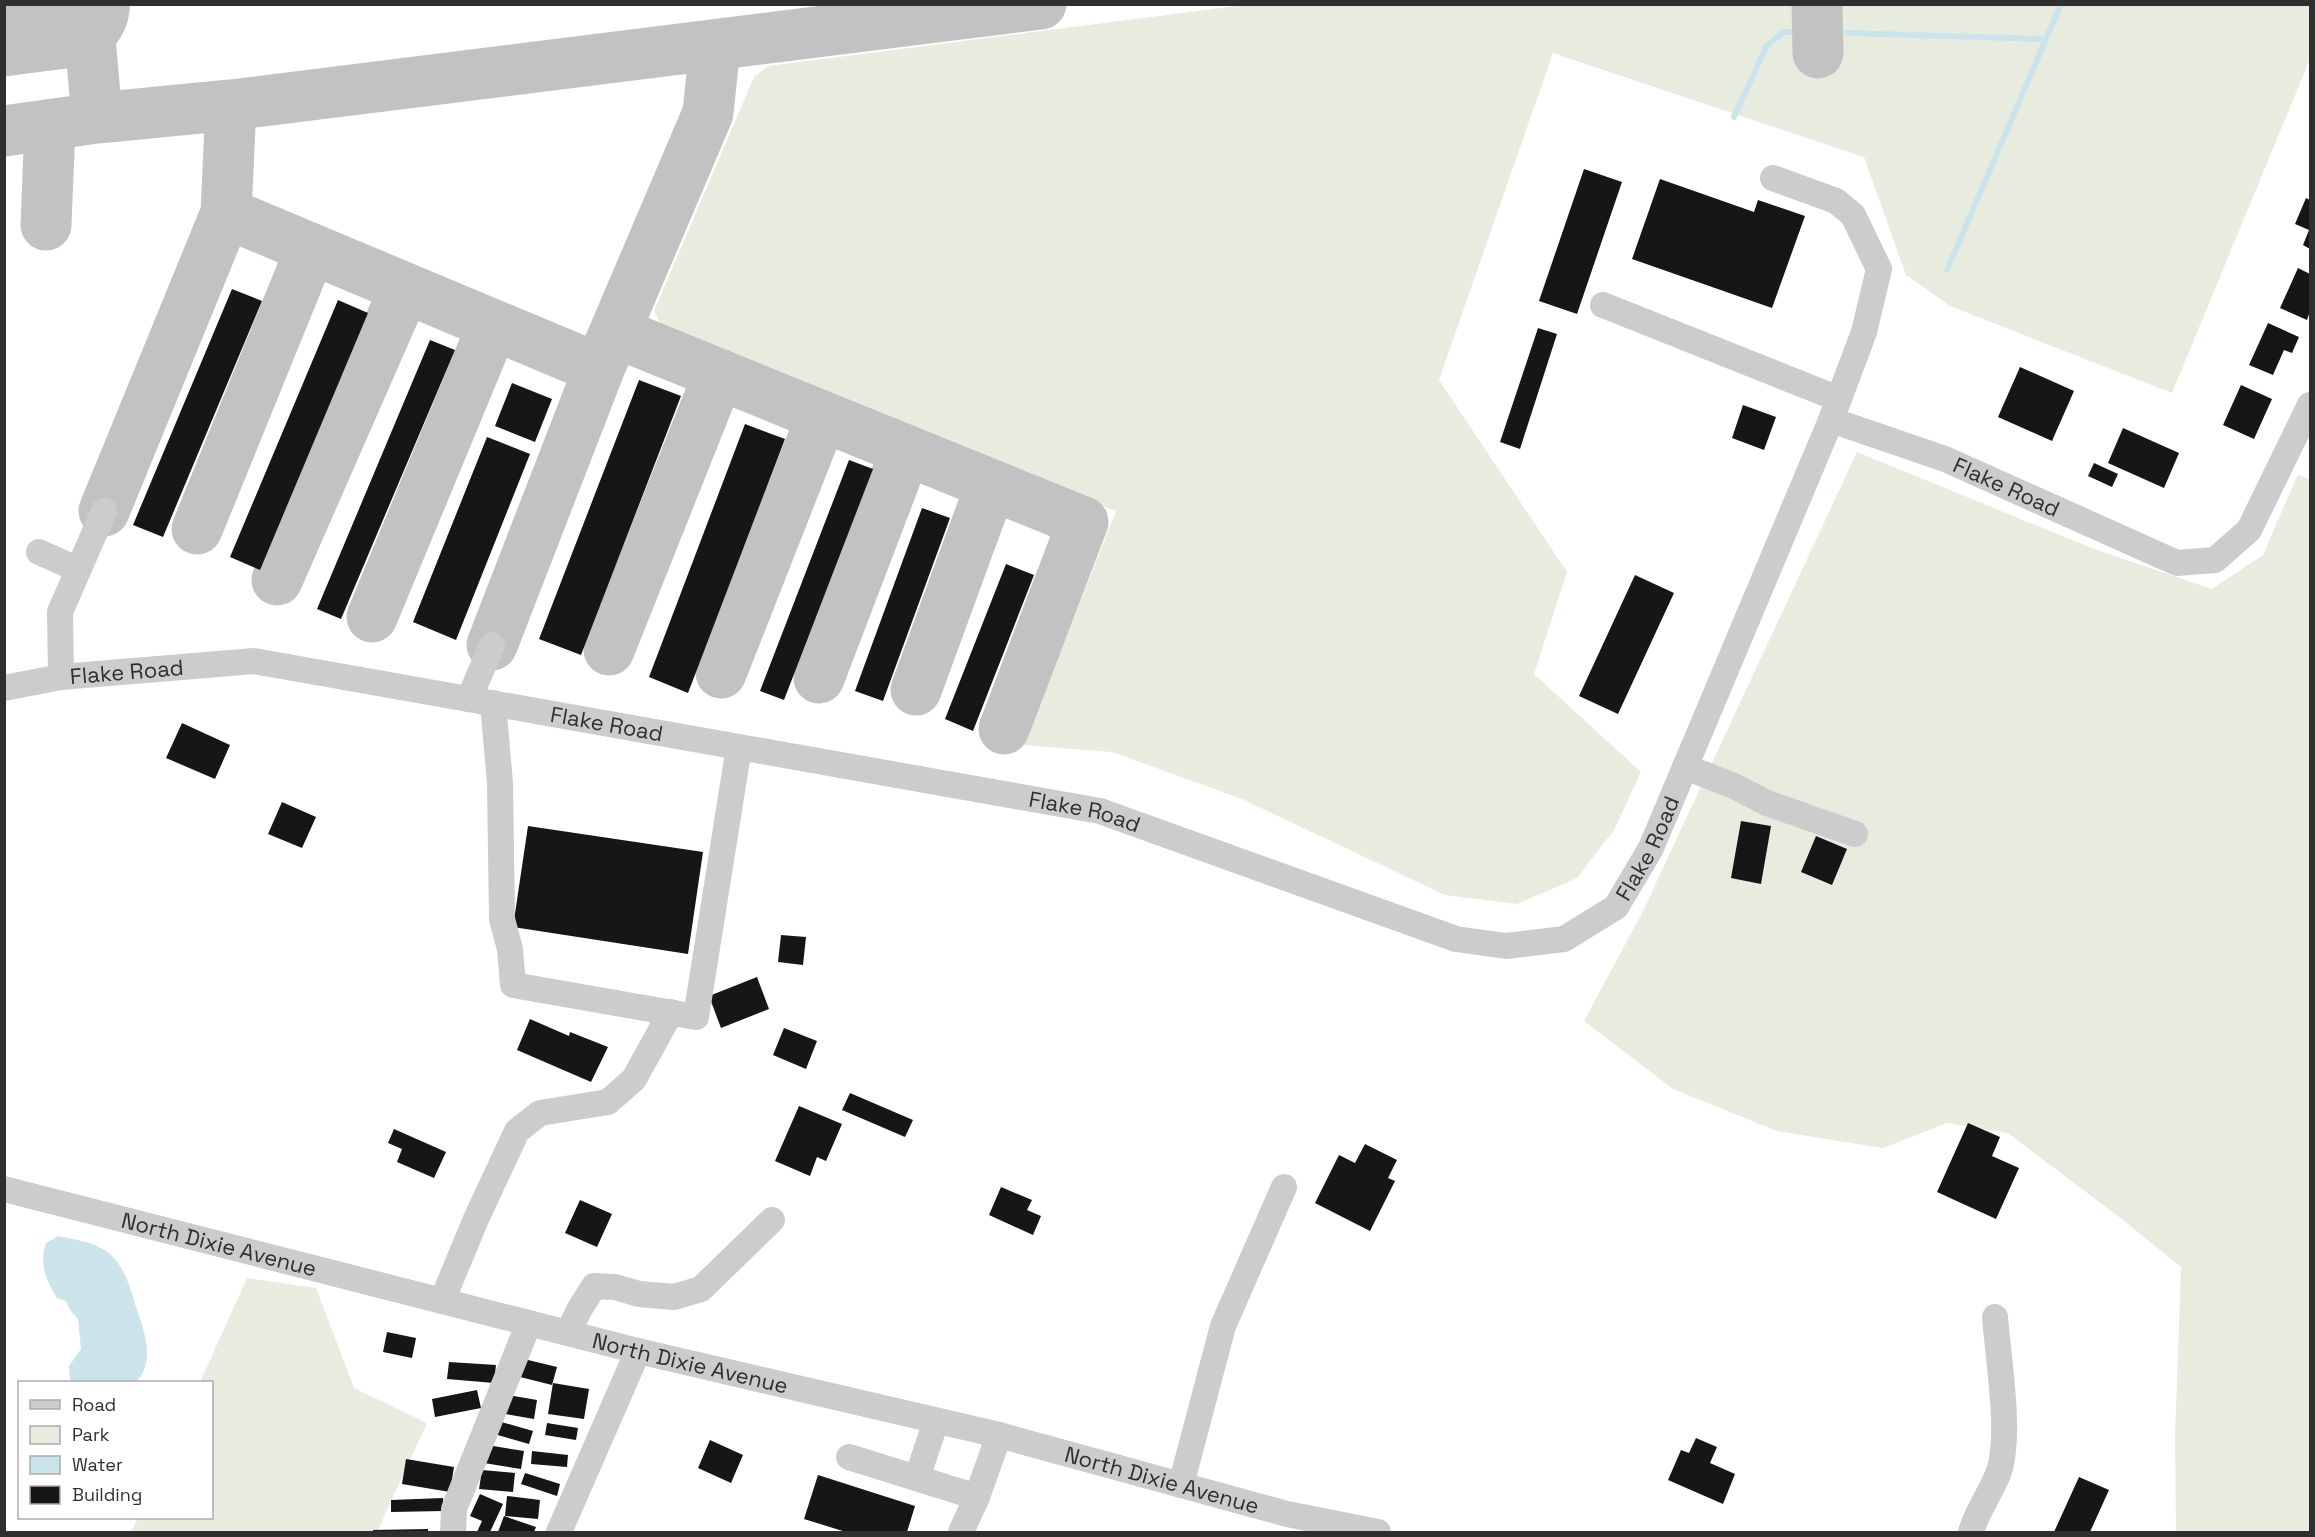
<svg xmlns="http://www.w3.org/2000/svg" width="2315" height="1537" viewBox="0 0 2315 1537" font-family="'Space Grotesk',sans-serif">
	<style>
		.green { fill: #e8ecde }
		.water { fill: #cbe4eb }
		.lines { fill: none; stroke-linecap: round; stroke-linejoin: round }
		.stream { stroke: #cbe4eb; stroke-width: 6 }
		.taxiway { stroke: #c2c2c2; stroke-width: 51 }
		.runway { stroke: #c2c2c2; stroke-width: 128 }
		.building { fill: #161616 }
		.minor { stroke: #ccc; stroke-width: 26 }
		.labels { text-anchor: middle; dominant-baseline: central; stroke-width: 6; stroke-linejoin: round; paint-order: stroke }
		.street-label { font-size: 22px; fill: #2f2f2f; stroke: #fff }
	</style>
	<rect width="100%" height="100%" fill="#fff"/>
	<path class="green" d="M1245 5H1805L1803 58 1838 57 1843 5H2310V59L2172 393 1950 306 1906 275 1864 157 1553 53 1439 380 1567 572 1534 674 1641 772 1614 830 1577 878 1517 904 1445 895 1242 799 1112 752 1024 745 1116 511 664 330 654 311 754 77 768 66Z
		M1857 452 2094 549 2212 589 2263 555 2298 474 2310 480V1532H2176L2175 1436 2181 1267 2123 1220 2008 1133 1947 1123 1883 1148 1777 1131 1673 1089 1584 1021 1642 913Z
		M247 1278 316 1288 354 1388 427 1423 377 1532H131L138 1518H212V1382H200Z"/>
	<path class="water" d="M58 1236C76 1240 96 1242 110 1254 124 1267 130 1286 135 1304 143 1328 157 1360 136 1382H71L70 1381 69 1366 81 1349 78 1319 70 1310 66 1301 57 1298C46 1280 39 1264 46 1243Z"/>
	<g class="lines">
		<path class="stream" d="M1847 33 2046 39
			M1734 117 1766 47 1783 32H1797
			M1947 270 2061 4"/>
		<path class="taxiway" d="M87 4 97 118
			M1817 4 1818 53
			M4 131 97 118 231 105 1041 4
			M226 213 599 369
			M46 225 50 125
			M615 332 1083 522 1004 729
			M104 511 226 213 231 105
			M197 529 311 249
			M277 580 405 288
			M372 617 493 325
			M492 645 599 369 708 113 715 45
			M609 650 719 374
			M721 673 822 416
			M819 678 906 450
			M916 690 991 485"/>
		<path class="runway" d="M4 12 66 4"/>
	</g>
	<path class="building" d="M1584 169 1622 182 1577 314 1539 301Z
		M1660 179 1754 212 1758 200 1805 216 1772 308 1632 259Z
		M2306 198 2310 200V249L2303 245 2309 230 2295 224Z
		M2298 268 2310 274V311L2307 320 2280 308Z
		M232 289 262 301 163 537 133 525Z
		M338 300 368 313 260 570 230 557Z
		M2268 323 2299 337 2292 353 2284 350 2273 375 2249 365Z
		M1538 328 1557 334 1520 449 1500 442Z
		M430 340 455 350 341 619 317 609Z
		M2020 367 2074 391 2052 441 1998 417Z
		M639 380 681 396 581 655 539 639Z
		M512 383 552 399 535 442 495 426Z
		M2241 385 2272 399 2254 439 2223 425Z
		M1743 405 1776 417 1764 450 1732 438Z
		M745 424 785 439 688 693 649 677Z
		M2123 428 2179 453 2164 488 2108 463Z
		M487 437 530 454 456 640 413 622Z
		M849 460 873 469 784 700 760 691Z
		M2094 463 2118 474 2112 487 2088 476Z
		M922 508 950 518 883 701 855 691Z
		M1006 564 1034 575 973 731 945 719Z
		M1635 575 1674 593 1618 714 1579 696Z
		M182 723 230 745 215 779 166 758Z
		M282 802 316 817 302 848 268 834Z
		M1741 821 1771 826 1761 884 1731 878Z
		M528 826 703 852 688 954 513 927Z
		M1816 836 1847 849 1832 885 1801 872Z
		M781 935 806 937 803 965 778 962Z
		M757 977 769 1009 721 1028 709 996Z
		M530 1019 569 1036 570 1032 608 1047 591 1082 517 1050Z
		M784 1028 817 1041 806 1069 773 1055Z
		M850 1093 913 1120 905 1137 842 1110Z
		M799 1106 842 1124 826 1161 817 1157 810 1176 775 1161Z
		M1968 1123 2000 1137 1992 1156 2019 1168 1996 1219 1937 1192Z
		M394 1129 446 1152 434 1178 397 1162 402 1149 388 1143Z
		M1365 1144 1397 1160 1388 1178 1395 1181 1370 1231 1315 1203 1339 1155 1355 1163Z
		M1001 1187 1032 1200 1027 1210 1041 1216 1033 1235 989 1215Z
		M580 1200 612 1214 597 1247 565 1233Z
		M387 1332 416 1338 412 1358 383 1352Z
		M524 1359 557 1367 552 1385 520 1377Z
		M449 1362 496 1365 494 1383 447 1379Z
		M553 1383 589 1389 584 1419 548 1414Z
		M477 1390 481 1408 435 1417 432 1399Z
		M508 1395 537 1400 534 1419 505 1414Z
		M498 1421 533 1431 529 1444 494 1434Z
		M547 1423 578 1428 576 1440 545 1435Z
		M1696 1438 1717 1447 1710 1463 1735 1474 1723 1504 1668 1480 1681 1450 1689 1453Z
		M710 1440 743 1455 731 1483 698 1468Z
		M487 1445 524 1451 521 1469 484 1463Z
		M532 1451 568 1455 567 1467 531 1464Z
		M406 1459 454 1467 450 1492 402 1484Z
		M482 1470 515 1473 513 1492 479 1489Z
		M525 1473 560 1484 557 1496 521 1484Z
		M818 1475 915 1506 907 1532H846L804 1519Z
		M2079 1477 2109 1490 2090 1532H2054Z
		M480 1494 503 1504 490 1532H477L482 1521 470 1516Z
		M507 1496 540 1500 538 1519 505 1516Z
		M443 1498 444 1511 391 1512V1500Z
		M504 1516 536 1527 534 1532H498Z
		M428 1529V1532H373V1530Z"/>
	<g class="lines">
		<g class="minor">
			<path d="M1603 305 1839 399"/>
			<path id="s1" d="M1831 420 1945 459 2177 563 2215 560 2249 530 2310 405"/>
			<path d="M39 552 77 569"/>
			<path d="M61 677 60 612 104 511"/>
			<path id="s2" d="M4 688 61 677 254 661 1100 811 1456 939 1506 946 1564 939 1616 907 1651 848 1831 420 1864 332 1879 269 1853 215 1836 201 1773 178"/>
			<path d="M469 699 492 645"/>
			<path d="M493 703 500 783 502 919 510 949 513 985 696 1017 739 747"/>
			<path d="M1685 767 1734 786 1767 803 1855 834"/>
			<path id="s3" d="M4 1189 638 1351 999 1435 1287 1514 1378 1532"/>
			<path d="M442 1301 476 1219 517 1131 540 1113 608 1102 634 1079 671 1012"/>
			<path d="M568 1333 579 1310 594 1286 615 1287 639 1294 674 1297 701 1289 772 1220"/>
			<path d="M849 1457 977 1497"/>
			<path d="M917 1478 936 1421"/>
			<path d="M1181 1485 1223 1326 1284 1187"/>
			<path d="M453 1532 454 1509 529 1323"/>
			<path d="M559 1532 638 1351"/>
			<path d="M961 1532 977 1497 999 1435"/>
			<path d="M1971 1532C1977 1511 1990 1494 1998 1474 2012 1437 1998 1358 1995 1317"/>
		</g>
	</g>
	<g class="labels">
		<g class="street-label">
			<text stroke="none"><textPath href="#s1" startOffset="188">Flake Road</textPath></text>
			<text stroke="none"><textPath href="#s2" startOffset="124">Flake Road</textPath></text>
			<text stroke="none"><textPath href="#s2" startOffset="610">Flake Road</textPath></text>
			<text stroke="none"><textPath href="#s2" startOffset="1096">Flake Road</textPath></text>
			<text stroke="none"><textPath href="#s2" startOffset="1726">Flake Road</textPath></text>
			<text stroke="none"><textPath href="#s3" startOffset="222">North Dixie Avenue</textPath></text>
			<text stroke="none"><textPath href="#s3" startOffset="708">North Dixie Avenue</textPath></text>
			<text stroke="none"><textPath href="#s3" startOffset="1194">North Dixie Avenue</textPath></text>
		</g>
	</g>
	<rect width="2315" height="1537" fill="none" stroke="#2f2f2f" stroke-width="12"/>
	<rect x="18" y="1381" width="195" height="138" fill="#ffffff" stroke="#acacac" stroke-width="1.5"/>
	<rect x="30" y="1400" width="30" height="9" fill="#cccccc" stroke="#acacac" stroke-width="1.5"/>
	<text x="72" y="1411" font-size="18" fill="#2f2f2f">Road</text>
	<rect x="30" y="1426" width="30" height="18" fill="#e8ecde" stroke="#acacac" stroke-width="1.5"/>
	<text x="72" y="1441" font-size="18" fill="#2f2f2f">Park</text>
	<rect x="30" y="1456" width="30" height="18" fill="#cbe4eb" stroke="#acacac" stroke-width="1.5"/>
	<text x="72" y="1471" font-size="18" fill="#2f2f2f">Water</text>
	<rect x="30" y="1486" width="30" height="18" fill="#161616" stroke="#acacac" stroke-width="1.5"/>
	<text x="72" y="1501" font-size="18" fill="#2f2f2f">Building</text>
</svg>
